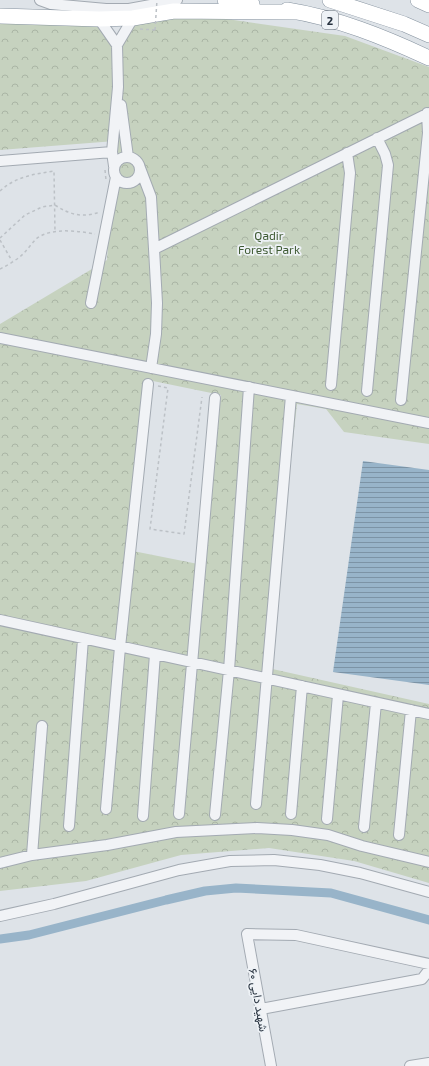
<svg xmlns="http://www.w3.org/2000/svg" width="429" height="1066" viewBox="0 0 429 1066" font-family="'Exo 2',Vazirmatn,sans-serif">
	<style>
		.forest { fill: url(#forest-crowns); fill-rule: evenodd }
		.water { fill: url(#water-rules) }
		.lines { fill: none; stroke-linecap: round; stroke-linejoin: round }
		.canal { stroke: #98b4c9; stroke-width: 9 }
		.minor-casing { stroke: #a3aab2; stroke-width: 12 }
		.highway-casing { stroke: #85929f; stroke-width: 16 }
		.path { stroke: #bcc1c6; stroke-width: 1.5; stroke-dasharray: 3 3; stroke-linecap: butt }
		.minor { stroke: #f1f3f6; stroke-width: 10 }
		.highway { stroke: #fff; stroke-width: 15 }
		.path-bridge { stroke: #bcc1c6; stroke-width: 1.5; stroke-dasharray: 3 3; stroke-linecap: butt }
		.labels { text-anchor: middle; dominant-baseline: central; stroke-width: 3.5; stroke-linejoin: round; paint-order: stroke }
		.shield { fill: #eef2f6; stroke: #636c76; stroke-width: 1 }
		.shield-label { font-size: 11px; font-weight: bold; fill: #27323f }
		.park-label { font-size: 12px; fill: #3f5b34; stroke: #eef2f6 }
		.street-label { font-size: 12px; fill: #27323f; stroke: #eef2f6 }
	</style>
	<defs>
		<pattern id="forest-crowns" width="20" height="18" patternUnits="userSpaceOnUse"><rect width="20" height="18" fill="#c6d2bf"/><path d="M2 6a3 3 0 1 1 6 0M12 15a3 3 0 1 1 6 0" fill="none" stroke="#aab5a5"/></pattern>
		<pattern id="water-rules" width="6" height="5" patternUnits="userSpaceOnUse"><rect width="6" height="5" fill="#98b4c9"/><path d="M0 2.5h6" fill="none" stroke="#7c93a5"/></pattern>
	</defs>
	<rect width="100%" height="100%" fill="#dee3e8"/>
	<path class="forest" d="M183 15 213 17 345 36 429 67V444L344 432 326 409 297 404 268 668 429 704V883L354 861 269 848 181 855 86 881 0 891V324L107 260 115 141 0 150V21L93 23 99 28 110 44 123 45 128 33 139 22ZM153 381 221 395 203 565 128 550Z"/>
	<path class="water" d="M363 461 429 470V685L333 672Z"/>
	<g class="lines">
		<path class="canal" d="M0 939 29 935 166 900 205 891 236 888 331 893 429 920"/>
		<g class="minor-casing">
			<path id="minor" d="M40 0 51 4 106 9H129L177 0
				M99 19 117 45
				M121 105 128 157
				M114 170a13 13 0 1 1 26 0a13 13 0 1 1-26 0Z
				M0 161 112 152
				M114 166 112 152 118 87 117 45 133 18
				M140 168 151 197 154 249 157 303 156 334 151 368
				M154 249 429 113
				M91 303 116 177
				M0 338 429 423
				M331 385 350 173 347 153
				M367 391 388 165 385 154 377 138
				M401 400 428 133 427 113
				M0 620 429 714
				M256 804 291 396
				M106 809 120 647 148 384
				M179 814 215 398
				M291 814 302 686
				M215 815 229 670 249 387
				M143 816 155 654
				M327 819 338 695
				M69 826 83 639
				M364 827 376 703
				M399 835 411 710
				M32 855 42 726
				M0 863 32 855 107 845 176 832 257 828 292 830 328 835 362 846 429 862
				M0 916 54 904 179 870 230 861 274 860 320 865 360 873 429 892
				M261 1009 422 979 429 970
				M271 1066 247 934 296 935 429 964
				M410 1066 429 1063"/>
		</g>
		<g class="highway-casing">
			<path id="highway" d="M225 0 252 4
				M330 0 404 24 429 35
				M418 0 429 5
				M287 10C337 18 384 37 429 58
				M0 16 99 19 133 18 174 11 296 12"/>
		</g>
		<path class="path" d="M140 29 155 30
			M105 170 106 180
			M0 191C15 177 34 174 54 171L55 232
			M0 238 25 215 42 207 55 205C70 215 83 218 100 212
			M0 240 12 261
			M0 269C8 265 17 260 24 253 28 249 32 243 36 239 51 227 78 231 95 234
			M158 386 168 388 150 529 184 534 202 397"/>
		<use href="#minor" class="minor"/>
		<use href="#highway" class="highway"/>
		<path class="path-bridge" d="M155 30 157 0"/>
	</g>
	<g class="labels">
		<rect class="shield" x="322" y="11" width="16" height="18" rx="3"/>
		<g class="shield-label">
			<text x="330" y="20">2</text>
		</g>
		<g class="park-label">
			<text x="269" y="235">Qadir<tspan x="269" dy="14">Forest Park</tspan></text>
		</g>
		<g class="street-label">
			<text transform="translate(259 1000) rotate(80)">شهید دایی ۶۰</text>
		</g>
	</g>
</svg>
